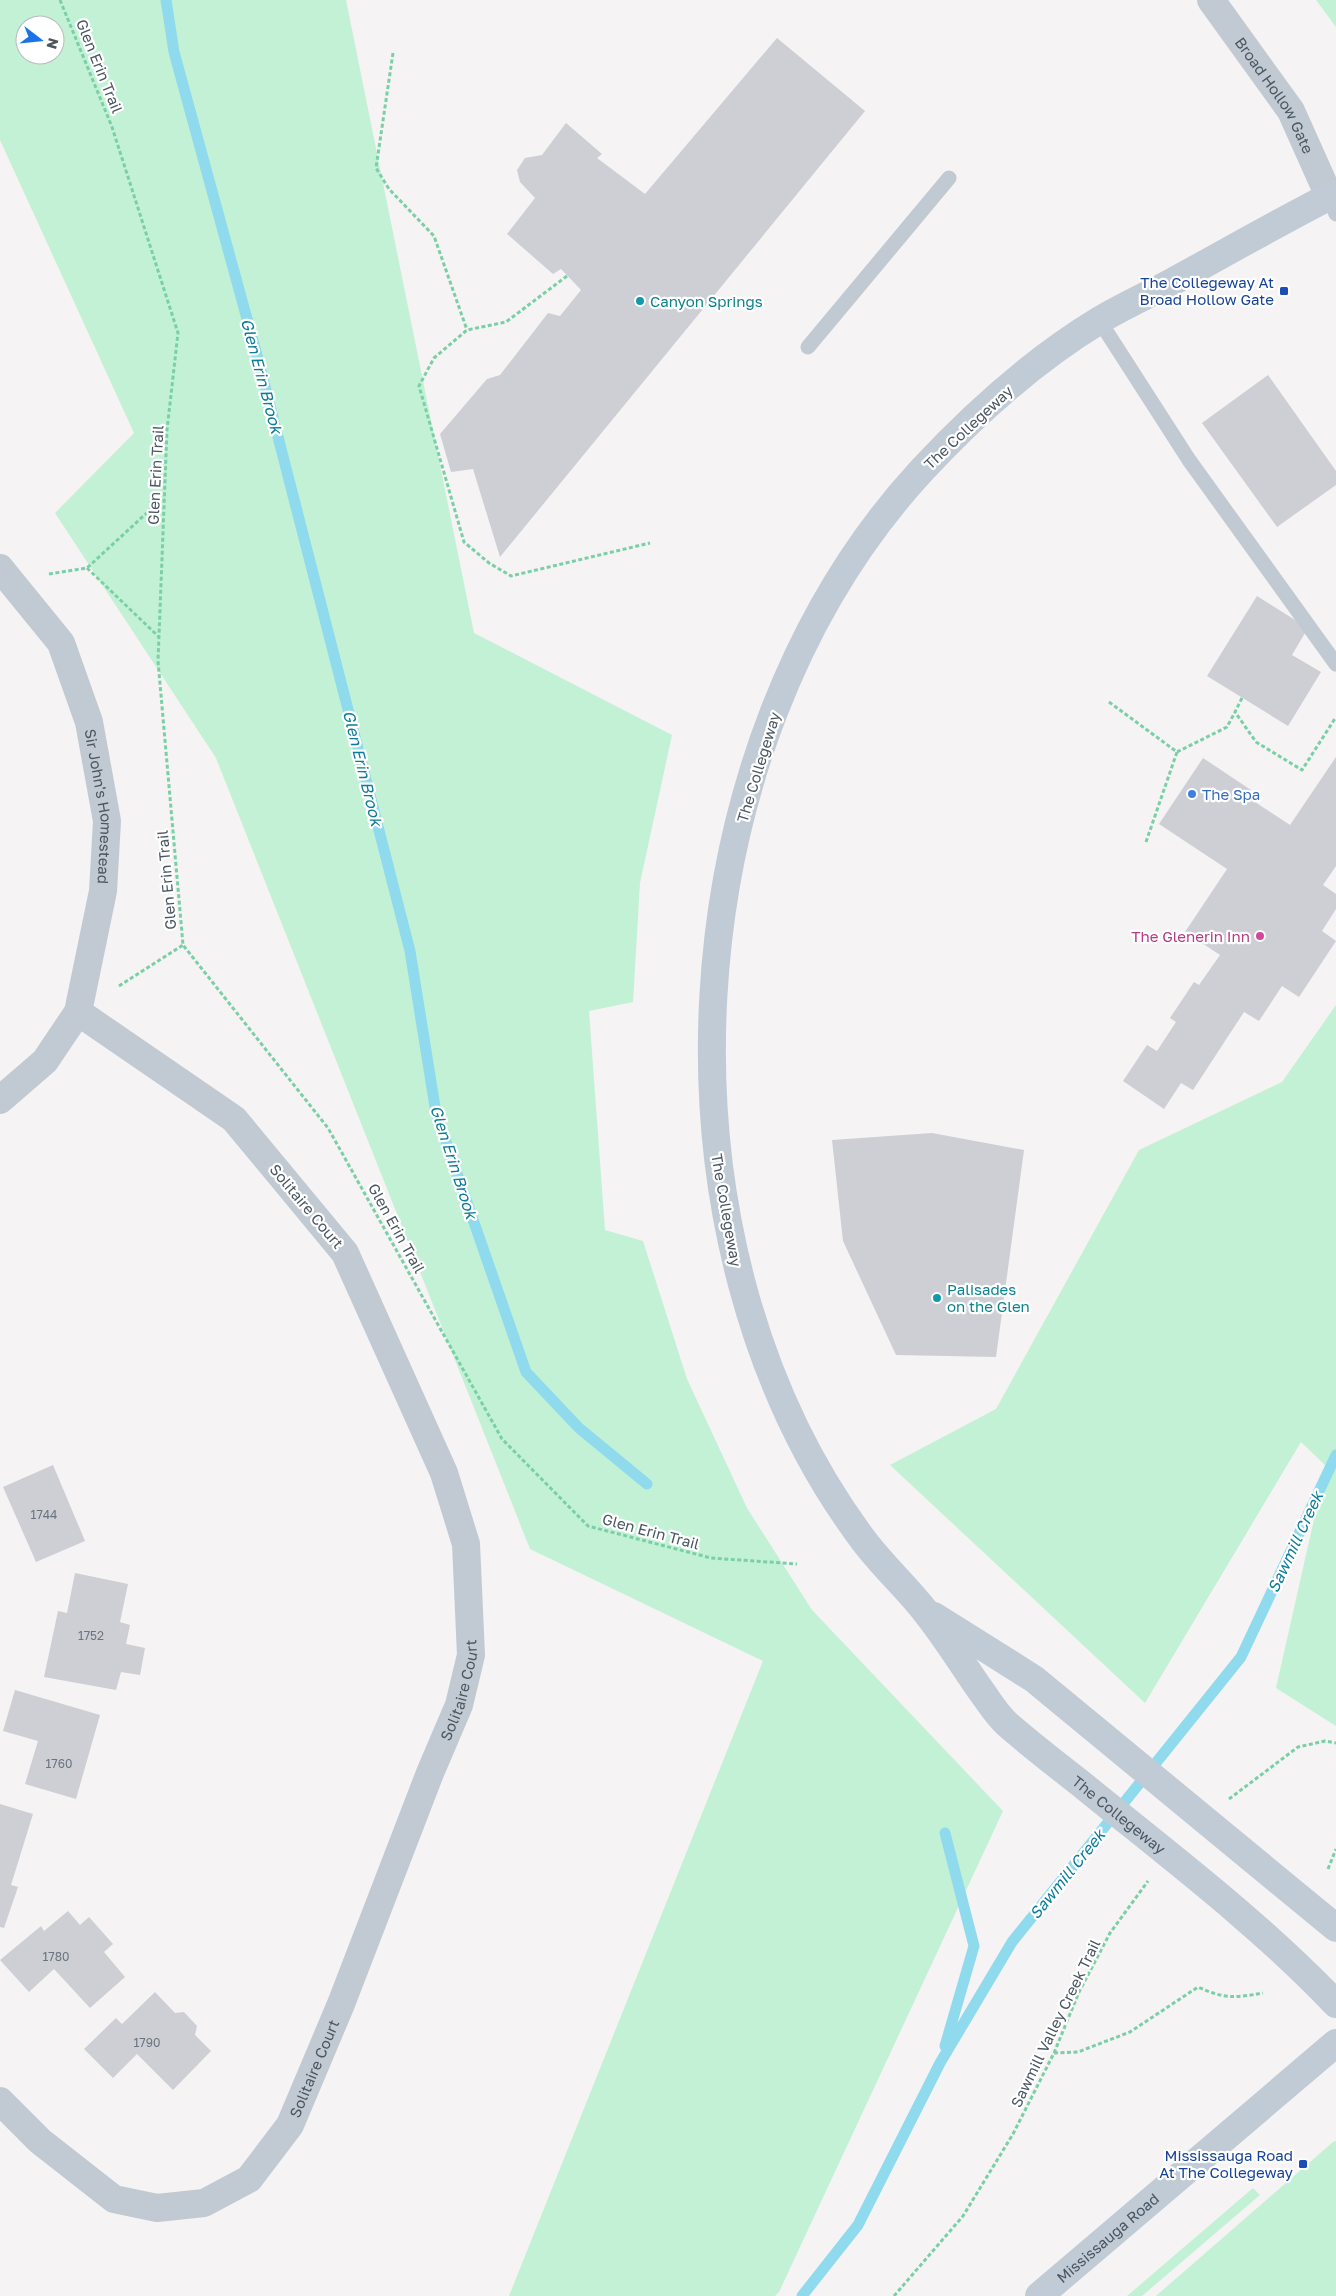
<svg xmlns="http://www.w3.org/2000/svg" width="1336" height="2296" viewBox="0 0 1336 2296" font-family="'Golos Text',sans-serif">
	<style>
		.green { fill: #c3f1d5; fill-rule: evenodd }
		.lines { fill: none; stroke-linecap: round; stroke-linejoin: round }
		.stream { stroke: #90daee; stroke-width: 11 }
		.building { fill: #cdcfd5 }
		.path { stroke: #7ad0a6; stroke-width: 3; stroke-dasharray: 4 2.5; stroke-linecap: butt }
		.lane { stroke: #c1cad2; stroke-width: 15 }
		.street { stroke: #c1cad2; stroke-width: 28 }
		.secondary { stroke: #c1cbd6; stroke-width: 28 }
		.transit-dot { fill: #1a4fb4; stroke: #fff; stroke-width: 2 }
		.culture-dot { fill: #0f9aa8; stroke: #fff; stroke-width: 2 }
		.shop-dot { fill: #3f7fe0; stroke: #fff; stroke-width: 2 }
		.hotel-dot { fill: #d1479c; stroke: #fff; stroke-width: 2 }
		.labels { text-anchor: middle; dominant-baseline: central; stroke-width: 4.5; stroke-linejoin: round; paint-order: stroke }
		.number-label { font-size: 12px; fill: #6b747e }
		.street-label { font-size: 15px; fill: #4a5661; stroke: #fff }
		.transit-label { font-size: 15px; fill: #164399; stroke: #fff; text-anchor: end }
		.culture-label { font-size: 15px; fill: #0d838f; stroke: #fff; text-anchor: start }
		.shop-label { font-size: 15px; fill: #366cbe; stroke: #fff; text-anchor: start }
		.hotel-label { font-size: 15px; fill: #b23c85; stroke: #fff; text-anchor: end }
		.water-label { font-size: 16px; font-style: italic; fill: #0c7c9b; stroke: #fff }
	</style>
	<rect width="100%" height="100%" fill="#f5f3f3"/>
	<path class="green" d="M0 0H346L474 633 672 735 640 883 633 1002 589 1011 605 1230 643 1241 687 1379 747 1508 812 1610 1003 1811 779 2292 775 2296H509L763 1661 530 1549 216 758 55 513 134 433 0 140ZM25 25H55V55H25Z
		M1316 0H1336V27Z
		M1336 1005V1726L1276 1688 1326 1466 1301 1442 1145 1703 890 1465 996 1409 1139 1150 1282 1082Z
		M1336 2141V2296H1156L1333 2142Z
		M1253 2188 1260 2195 1142 2296H1127Z"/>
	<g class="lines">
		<path class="stream" d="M166 0 174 52 258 359 410 951 436 1113 526 1372 579 1428 647 1484
			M945 1833 974 1946 945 2046
			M802 2296 858 2225 940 2063 1012 1942 1241 1657 1336 1455"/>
	</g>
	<path class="building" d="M777 38 865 111 500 557 473 469 451 472 440 434 487 379 500 375 548 313 560 316 581 290 561 269 553 274 507 234 535 198 520 182 517 170 525 158 542 155 566 123 602 154 597 158 645 194Z
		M1268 375 1336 471V485L1277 527 1202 423Z
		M1257 596 1308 628 1292 655 1321 672 1288 726 1207 676Z
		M1336 757V866L1323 885 1336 894V909L1322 931 1336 941 1299 997 1282 986 1259 1021 1244 1012 1193 1090 1181 1083 1164 1109 1123 1081 1147 1045 1157 1051 1176 1022 1170 1018 1194 982 1199 985 1220 955 1185 932 1227 869 1159 824 1203 758 1251 790 1246 796 1290 825Z
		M932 1133 1024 1150 996 1357 896 1355 843 1241 832 1140Z
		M53 1465 85 1541 36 1562 3 1487Z
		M75 1573 128 1584 120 1622 130 1625 126 1644 145 1648 140 1675 121 1672 116 1690 44 1677 58 1611 67 1613Z
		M15 1690 100 1715 76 1799 25 1784 38 1741 3 1731Z
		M0 1804 33 1814 11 1885 18 1887 4 1928 0 1927Z
		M68 1911 80 1925 89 1917 113 1944 104 1952 125 1977 90 2008 54 1969 29 1992 0 1960 41 1926 44 1931Z
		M155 1992 175 2013 184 2012 197 2026 195 2035 211 2051 173 2090 137 2054 113 2078 84 2049 116 2018 122 2024Z"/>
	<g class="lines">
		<path class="path" d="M60 0 112 127 178 333 167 430 158 661 183 945 328 1128 502 1439 588 1526 711 1558 797 1564
			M393 53 376 168 389 189 434 236 467 330
			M567 276 506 322 467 330 434 358 419 386 464 542 489 563 511 576 650 543
			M87 568 159 637
			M49 574 87 568 164 497
			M1242 698 1235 712 1256 742 1302 770 1336 717
			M1109 702 1177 752 1227 727 1235 712
			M1146 842 1177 752
			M119 986 183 945
			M1229 1799 1298 1747 1325 1741 1336 1743
			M1328 1869 1336 1849
			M1054 2053 1078 2052 1130 2032 1198 1987C1224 1999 1235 1998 1263 1993
			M894 2296 963 2216 1013 2134 1054 2053 1079 1992 1110 1933 1148 1881"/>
		<path class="lane" d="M1329 196 1336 214
			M1099 320 1189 460 1336 664
			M808 347 949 178"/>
		<g class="street">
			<path id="s1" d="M1211 0 1291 111 1329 196"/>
			<path id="s2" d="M0 568 61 643 89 722 107 821 103 891 78 1012 45 1061 0 1100"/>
			<path id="s3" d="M0 2101 40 2141 114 2199 157 2208 204 2203 249 2179 290 2125 341 2004 430 1773 459 1705 471 1655 466 1544 444 1473 345 1253 234 1119 78 1012"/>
		</g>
		<g class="secondary">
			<path id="s4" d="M1336 193C1281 221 1227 252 1172 282 1148 295 1123 306 1100 320 1034 360 974 414 922 470 668 745 639 1241 864 1541 883 1566 906 1587 925 1611 945 1636 961 1662 979 1688 988 1700 996 1714 1007 1724 1031 1745 1056 1764 1080 1783 1167 1854 1258 1922 1336 2004"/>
			<path d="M934 1616 1034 1679 1336 1928"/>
			<path id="s5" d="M1039 2296 1336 2043"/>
		</g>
	</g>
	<g class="transit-dot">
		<rect x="1279" y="286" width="10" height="10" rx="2.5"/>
		<rect x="1298" y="2159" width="10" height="10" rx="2.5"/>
	</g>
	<g class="culture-dot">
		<circle cx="640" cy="301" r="5"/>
		<circle cx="937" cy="1298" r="5"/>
	</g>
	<circle class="shop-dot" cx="1192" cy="794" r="5"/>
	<circle class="hotel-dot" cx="1260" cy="936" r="5"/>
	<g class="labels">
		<g class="number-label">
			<text x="44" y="1514">1744</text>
			<text x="91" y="1635">1752</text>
			<text x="59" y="1763">1760</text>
			<text x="56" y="1956">1780</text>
			<text x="147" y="2042">1790</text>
		</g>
		<g class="street-label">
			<text transform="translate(100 66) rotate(68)">Glen Erin Trail</text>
			<text stroke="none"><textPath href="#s1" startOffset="115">Broad Hollow Gate</textPath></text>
			<text transform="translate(968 427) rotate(-43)">The Collegeway</text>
			<text transform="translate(155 475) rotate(-87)">Glen Erin Trail</text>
			<text transform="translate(758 767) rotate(-73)">The Collegeway</text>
			<text stroke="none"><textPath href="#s2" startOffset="266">Sir John's Homestead</textPath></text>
			<text transform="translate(166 880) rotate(-95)">Glen Erin Trail</text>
			<text transform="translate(307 1206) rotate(50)">Solitaire Court</text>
			<text transform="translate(727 1210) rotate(80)">The Collegeway</text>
			<text transform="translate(397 1228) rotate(61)">Glen Erin Trail</text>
			<text transform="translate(651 1531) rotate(15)">Glen Erin Trail</text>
			<text stroke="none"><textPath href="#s3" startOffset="828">Solitaire Court</textPath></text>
			<text stroke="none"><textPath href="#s4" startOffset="2032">The Collegeway</textPath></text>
			<text transform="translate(1055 2023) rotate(-64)">Sawmill Valley Creek Trail</text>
			<text stroke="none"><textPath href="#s3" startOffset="422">Solitaire Court</textPath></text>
			<text stroke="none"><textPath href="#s5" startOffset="90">Mississauga Road</textPath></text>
		</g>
		<g class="transit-label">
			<text x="1274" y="282">The Collegeway At<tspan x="1274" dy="17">Broad Hollow Gate</tspan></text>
			<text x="1293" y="2155">Mississauga Road<tspan x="1293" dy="17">At The Collegeway</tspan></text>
		</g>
		<g class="culture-label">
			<text x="650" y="301">Canyon Springs</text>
			<text x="947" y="1289">Palisades<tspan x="947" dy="17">on the Glen</tspan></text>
		</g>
		<g class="shop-label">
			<text x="1202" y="794">The Spa</text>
		</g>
		<g class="hotel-label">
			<text x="1250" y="936">The Glenerin Inn</text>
		</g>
		<g class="water-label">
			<text transform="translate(262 376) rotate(75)">Glen Erin Brook</text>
			<text transform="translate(363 768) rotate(76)">Glen Erin Brook</text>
			<text transform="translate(454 1162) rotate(72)">Glen Erin Brook</text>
			<text transform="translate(1295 1542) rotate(-65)">Sawmill Creek</text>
			<text transform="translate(1067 1874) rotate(-51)">Sawmill Creek</text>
		</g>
	</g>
	<g transform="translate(40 40) rotate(106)"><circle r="24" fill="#ffffff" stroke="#b7bbc0"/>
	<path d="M0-4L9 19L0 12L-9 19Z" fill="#1a73e8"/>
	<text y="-8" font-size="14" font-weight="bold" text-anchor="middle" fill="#4a5661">N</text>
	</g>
</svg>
